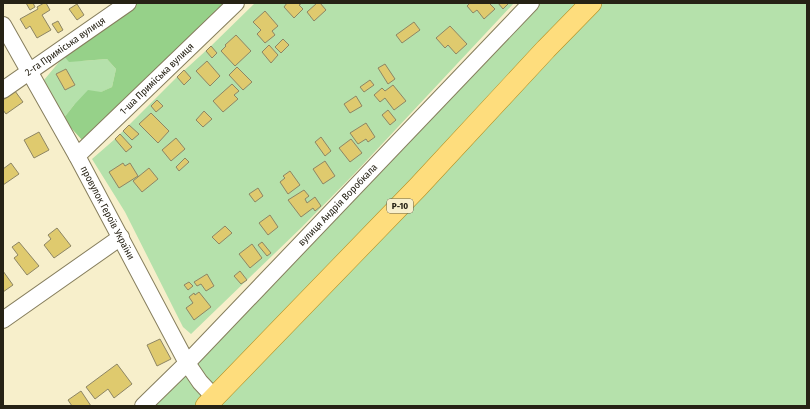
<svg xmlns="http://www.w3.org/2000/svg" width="810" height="409" viewBox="0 0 810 409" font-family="'Fira Sans Condensed',sans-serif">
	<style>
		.green { fill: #b5e1ab; fill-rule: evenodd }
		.forest { fill: #96d189 }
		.building { fill: #dfca6e; stroke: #8d8564 }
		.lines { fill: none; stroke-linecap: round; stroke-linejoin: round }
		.minor-casing { stroke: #867e5d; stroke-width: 18 }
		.major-casing { stroke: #b28d21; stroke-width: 22 }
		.minor { stroke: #fff; stroke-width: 16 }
		.major { stroke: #fedd7d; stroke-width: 21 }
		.labels { text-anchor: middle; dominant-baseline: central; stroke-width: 4; stroke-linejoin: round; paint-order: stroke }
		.shield { fill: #f7efcb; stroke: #65604c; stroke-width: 1 }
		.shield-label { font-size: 9px; font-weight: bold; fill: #262215 }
		.street-label { font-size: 10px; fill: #262215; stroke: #f7efcb }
	</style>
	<rect width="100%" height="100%" fill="#f7efcb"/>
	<path class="green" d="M255 3H514L355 173 302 227 191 334 183 327 125 212 92 159 115 139 177 77 211 46Z
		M531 3H807V406H143Z
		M64 56 82 61 107 59 116 69 112 87 74 105 63 119 44 80ZM66 69 74 85 65 90 56 74Z"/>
	<path class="forest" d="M134 3H232L97 134 82 140 63 119 74 105 88 90 101 92 112 87 116 69 107 59 69 62 64 56Z"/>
	<path class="building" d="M26 3H33L35 7 30 10Z
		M44 3H46L50 10 42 15 51 30 37 38 30 26 26 29 20 19 38 9 37 7Z
		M287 3H302L299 5 303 9 294 18 284 7Z
		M317 3H320L326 10 314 21 307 12Z
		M470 3H489L495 9 484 19 477 10 473 13 467 6Z
		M498 3H509L503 9Z
		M77 4 84 15 77 20 69 9Z
		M265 11 278 26 272 31 275 35 265 43 257 34 261 30 253 22Z
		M58 21 63 30 58 33 52 24Z
		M414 22 420 30 402 43 396 35Z
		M450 26 467 44 456 54 448 45 445 48 436 38Z
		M236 35 251 51 235 66 221 51 226 46 225 45Z
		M283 39 289 45 281 53 275 47Z
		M269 45 278 55 271 63 262 52Z
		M211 46 217 53 212 58 206 51Z
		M207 61 220 76 210 86 196 71Z
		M385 64 395 79 388 84 378 68Z
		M237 67 252 82 243 90 229 75Z
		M66 69 75 85 65 90 56 74Z
		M184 70 191 78 184 85 177 77Z
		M370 80 374 85 364 92 360 87Z
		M232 84 239 91 234 95 238 99 223 112 213 101Z
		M393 85 406 101 394 110 385 98 380 102 374 95 382 88 385 91Z
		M15 91 23 102 6 114 3 110V100Z
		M356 96 362 106 350 113 344 104Z
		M157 100 163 106 156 112 151 106Z
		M388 110 396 120 390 125 382 115Z
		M204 111 212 119 203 127 196 120Z
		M151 113 169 131 158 143 139 124Z
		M366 123 375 137 368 142 366 139 358 144 350 133Z
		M129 125 139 134 132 140 123 131Z
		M39 132 49 150 34 158 24 140Z
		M120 134 132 147 126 152 115 139Z
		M321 137 331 151 325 156 315 142Z
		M176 138 185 149 171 161 162 150Z
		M351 139 362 153 350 162 339 148Z
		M185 158 189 162 179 171 176 167Z
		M325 161 335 176 323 184 313 169Z
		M11 163 19 174 3 185V169Z
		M123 163 125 166 130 163 138 176 119 188 109 172Z
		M149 168 158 179 142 192 133 181Z
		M290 171 300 185 288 194 280 182 285 178 283 176Z
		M258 188 263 196 255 202 249 194Z
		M304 190 309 196 305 199 307 203 315 197 321 206 315 211 313 208 301 217 288 200Z
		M270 215 278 227 268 235 259 223Z
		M225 226 232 233 219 244 212 237Z
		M57 228 71 246 54 258 44 245 51 239 48 235Z
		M19 242 39 266 27 275 14 258 18 255 12 247Z
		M262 242 271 253 267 256 258 245Z
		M252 244 262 258 250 268 239 254Z
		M3 271 13 285 3 292Z
		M240 271 247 280 241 284 234 276Z
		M207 274 214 286 206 291 201 284 197 286 194 282Z
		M189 282 193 286 188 290 184 285Z
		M199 292 211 307 194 320 186 308 193 303 189 297 194 293 195 295Z
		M160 339 171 359 157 366 147 345Z
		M117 364 132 384 114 398 108 389 95 399 86 387Z
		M81 391 91 406H72L68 400Z"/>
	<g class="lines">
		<g class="minor-casing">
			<g id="minor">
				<path id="s1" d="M3 25 77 156 187 363 200 382 215 398"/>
				<path id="s2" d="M3 90 128 3"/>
				<path id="s3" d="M77 156 236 3"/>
				<path d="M3 320 121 237"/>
				<path id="s4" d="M143 406 187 363 531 3"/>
			</g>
		</g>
		<g class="major-casing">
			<path id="major" d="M206 406 418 187 546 49 591 3"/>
		</g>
		<use href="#minor" class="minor"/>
		<use href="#major" class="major"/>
	</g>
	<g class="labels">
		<rect class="shield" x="387" y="199" width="26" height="14" rx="3"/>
		<g class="shield-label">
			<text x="400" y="206">Р-10</text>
		</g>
		<g class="street-label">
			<text stroke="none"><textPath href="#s2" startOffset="76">2-га Приміська вулиця</textPath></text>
			<text stroke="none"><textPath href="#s3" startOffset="111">1-ша Приміська вулиця</textPath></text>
			<text stroke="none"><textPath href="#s4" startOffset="280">вулиця Андрія Воробкала</textPath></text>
			<text stroke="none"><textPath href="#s1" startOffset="215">провулок Героїв України</textPath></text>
		</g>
	</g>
	<rect width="810" height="409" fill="none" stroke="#262215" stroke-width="8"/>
</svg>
